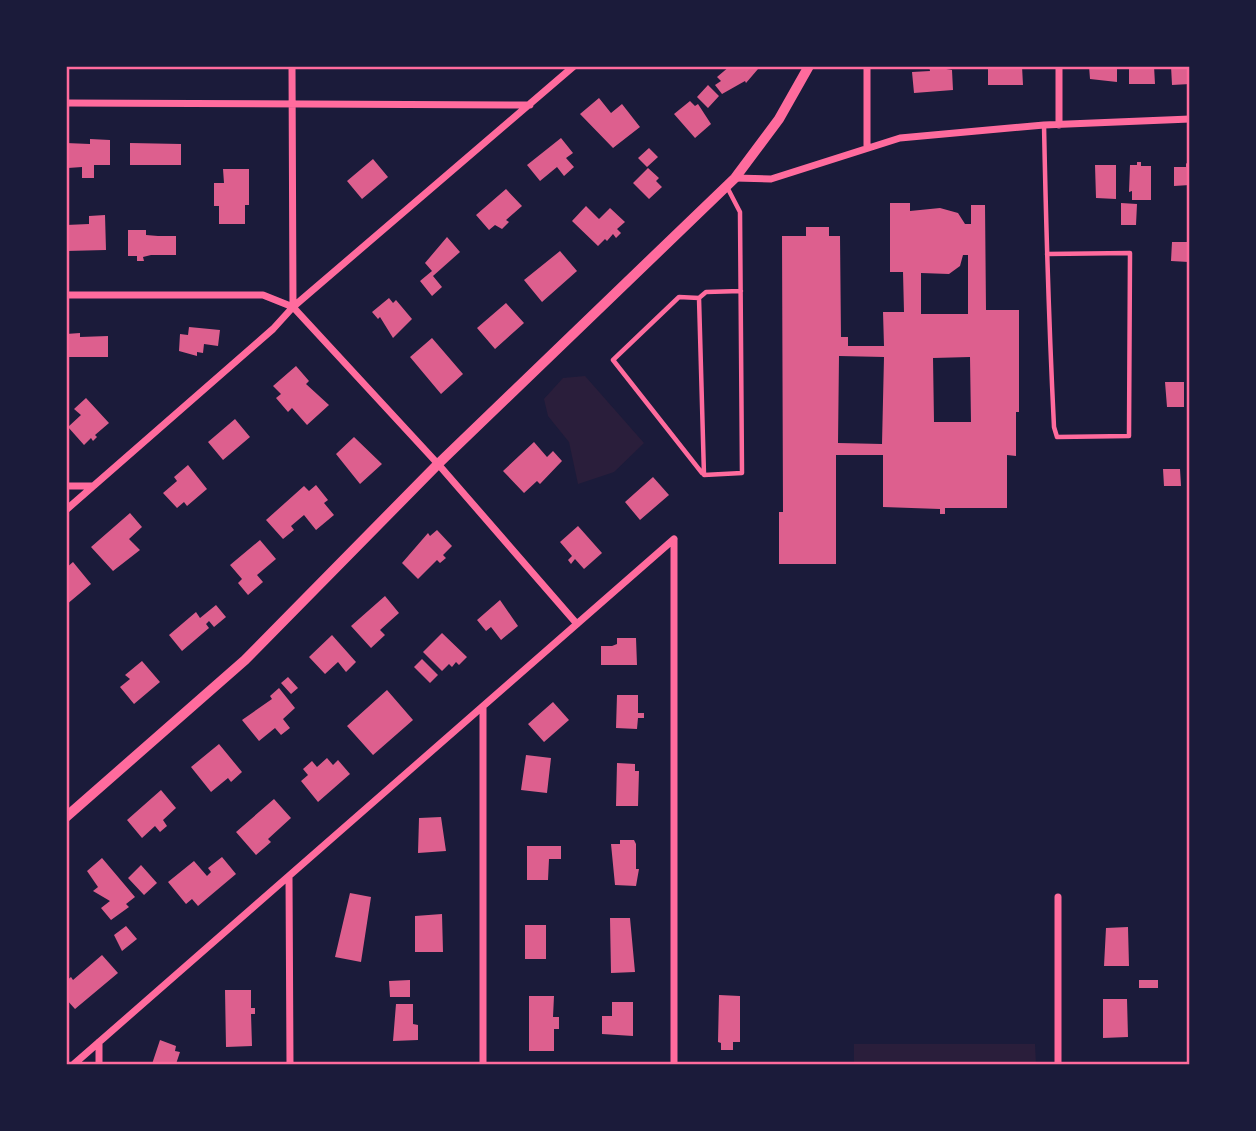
<svg xmlns="http://www.w3.org/2000/svg" width="1256" height="1131" viewBox="0 0 1256 1131" font-family="'Golos Text',sans-serif">
	<style>
		.green { fill: #2a1e3b }
		.building { fill: #dd5f8e; fill-rule: evenodd }
		.lines { fill: none; stroke-linecap: round; stroke-linejoin: round }
		.service { stroke: #ff6b9d; stroke-width: 4.5 }
		.minor { stroke: #ff6b9d; stroke-width: 7 }
		.tertiary { stroke: #ff6b9d; stroke-width: 10 }
		.neatline { fill: none; stroke: #ff6b9d; stroke-width: 2.5 }
	</style>
	<rect width="100%" height="100%" fill="#1b1b3a"/>
	<path class="green" d="M585 376 644 443 614 472 578 484 569 442 548 416 544 399 563 378Z
		M854 1044H1035L1036 1064H854Z"/>
	<path class="building" d="M730 66H755L758 69 746 83 745 81 722 94 715 85 721 81 717 77Z
		M929 66 952 70 953 90 914 93 912 72 930 71Z
		M988 66H1022L1023 85H988Z
		M1089 66H1117V82L1090 79Z
		M1129 66H1154L1155 84H1129Z
		M1171 66H1190V84L1172 85Z
		M708 85 719 96 708 108 697 97Z
		M599 98 611 113 622 104 640 127 613 148 580 114Z
		M690 101 695 106 698 104 711 124 695 138 674 114Z
		M561 138 573 153 566 158 574 167 564 176 557 167 540 181 527 165Z
		M90 139 110 140V165H94V178H82V167L68 168 66 143 90 144Z
		M130 143 181 144V165H130Z
		M649 148 658 157 647 167 638 158Z
		M373 159 388 177 362 199 347 181Z
		M1137 162H1141V166H1151V200H1132V191L1129 192 1130 165H1137Z
		M1186 163 1190 166V185L1174 186V167H1186Z
		M1095 165H1116V199L1096 198Z
		M648 168 659 178 656 181 662 187 649 199 633 183Z
		M223 169H249V205H245V224H219V206H214V183H224Z
		M506 189 522 206 506 220 509 222 502 229 495 225 489 230 476 215Z
		M890 203H910V211L940 208 958 213 965 224H971V205H985L986 310H1019V412H1016V456L1007 455V508H945V514H940V509L883 507V455H836V564H779V512H783L782 236H806V227H829V236H840L841 337H848V346H884L883 312H904L903 272H890ZM963 255H968V314H921V273L949 274 960 266ZM839 356 884 357 882 444 838 443ZM970 357 971 422H934L933 358Z
		M1121 203 1137 204 1136 225H1121Z
		M586 206 599 219 610 208 625 222 617 229 621 233 616 238 613 234 607 241 605 239 598 246 572 221Z
		M105 215 106 250 66 251V225L89 224V216Z
		M128 230H146V235L158 236H176V255H151L143 257 144 261H137V256H128Z
		M447 237 460 252 433 276 442 287 432 296 420 281 432 271 425 263Z
		M1172 242H1190L1189 262 1171 261Z
		M560 251 577 271 542 302 524 280Z
		M389 298 393 303 396 300 412 319 393 338 380 317 378 319 372 312Z
		M506 303 524 323 495 349 477 328Z
		M189 327 220 330 218 346 204 344 203 353 197 352V356L179 351 180 334 188 335Z
		M80 333V337L108 336V357H66V334Z
		M432 338 463 374 441 394 410 357Z
		M296 366 309 381 306 384 329 405 307 425 292 408 288 412 276 398 281 394 273 386Z
		M1165 382H1184V407H1167Z
		M86 398 109 423 95 435 97 437 93 441 91 438 84 445 68 427 81 415 74 409Z
		M235 419 250 437 223 460 208 442Z
		M354 437 382 464 360 484 336 454Z
		M534 442 547 457 553 451 562 461 540 484 537 481 524 493 503 471Z
		M188 465 207 489 187 506 184 502 177 508 163 493 177 481 174 477Z
		M1163 469H1180L1181 486H1164Z
		M653 477 669 495 640 520 625 502Z
		M316 485 328 500 324 503 334 515 316 530 304 515 291 526 294 530 283 539 266 520 304 486 309 491Z
		M130 513 142 527 129 539 140 550 113 571 91 547Z
		M578 526 602 553 584 569 575 559 571 564 568 560 572 556 560 542Z
		M437 530 452 546 443 555 446 558 440 563 437 560 418 579 402 563 428 533 430 536Z
		M260 540 276 559 257 575 263 582 248 595 238 583 242 579 230 565Z
		M73 562 91 584 66 605V568Z
		M385 596 399 613 380 630 385 635 371 648 351 626Z
		M500 600 518 626 501 640 491 627 486 631 477 620Z
		M216 605 226 617 214 627 209 621 206 624 209 628 182 651 169 635 196 612 200 618Z
		M442 633 467 657 459 665 456 662 452 667 449 664 442 671 423 652Z
		M332 635 356 662 346 672 338 662 325 674 309 657Z
		M617 638H636L637 665H601V646H612L617 644Z
		M422 659 438 675 430 683 414 667Z
		M142 661 160 682 134 704 120 687 130 679 125 675Z
		M288 677 298 688 291 694 281 683Z
		M279 688 295 708 283 719 290 728 281 735 275 728 259 741 242 720 272 699 270 696Z
		M387 690 413 720 373 755 347 726Z
		M617 695H638V713H644V718H638L637 729 616 728Z
		M553 702 569 720 544 742 528 724Z
		M219 744 242 772 231 782 228 778 211 792 191 767Z
		M526 755 551 758 547 793 521 790Z
		M327 758 333 765 338 760 350 774 318 802 301 781 308 775 303 769 312 761 317 767Z
		M617 763 635 764V771H639L638 806H616Z
		M161 790 176 808 163 820 167 826 160 832 155 826 142 838 127 820Z
		M274 799 291 818 268 839 271 842 256 855 236 832Z
		M441 817 446 851 418 853 419 818Z
		M620 840H634L636 844V869H639L636 886 615 885 611 844H620Z
		M527 846H561V859H549L548 880H527Z
		M222 857 236 874 198 906 192 899 186 904 168 882 194 861 207 876 211 872 208 868Z
		M102 858 135 897 126 904 129 907 111 920 101 908 110 901 93 891 98 887 87 871Z
		M141 865 157 883 144 895 128 878Z
		M350 893 371 897 361 962 335 957Z
		M442 914 443 952H415V916Z
		M610 918H630L635 972 611 973Z
		M525 925H546V959H525Z
		M126 926 137 939 122 951 114 935Z
		M1128 927 1129 966H1104L1106 928Z
		M102 955 118 973 75 1009 66 999V981L71 977 73 980Z
		M410 980V997H390L389 981Z
		M1139 980H1158V988H1139Z
		M225 990H251V1008H255V1014H251L252 1046 226 1047Z
		M719 995 740 996V1042H733V1050H721V1043L718 1042Z
		M529 996H554L553 1017H559V1029H554V1051H529Z
		M1103 999H1127L1128 1037 1103 1038Z
		M612 1002H633V1036L602 1034V1016H612Z
		M396 1004H413V1024L418 1025V1040L393 1041Z
		M160 1040 176 1046 175 1051 180 1052 176 1064H152Z"/>
	<g class="lines">
		<path class="service" d="M1044 125C1046 226 1049 326 1054 427L1057 437 1129 436 1130 253 1047 254
			M727 187 740 212 742 473 704 475 699 298 706 292 741 291
			M699 298 679 297 613 360 702 473"/>
		<path class="minor" d="M292 66 293 307
			M867 66V147
			M1059 66V125
			M66 103 530 105
			M735 178 771 179 900 138 1044 125 1190 119
			M66 295H263L293 307 438 464 577 624
			M66 486H93
			M66 510 273 329 293 307 574 66
			M483 707V1064
			M289 877 290 1064
			M99 1042V1064
			M74 1064 674 539
			M674 1064V539
			M1058 1064V897"/>
		<path class="tertiary" d="M66 817 245 660 438 464 735 178 779 119 809 66"/>
	</g>
	<rect width="1256" height="1131" fill="none" stroke="#1b1b3a" stroke-width="136"/>
	<rect x="68" y="68" width="1120" height="995" class="neatline"/>
</svg>
